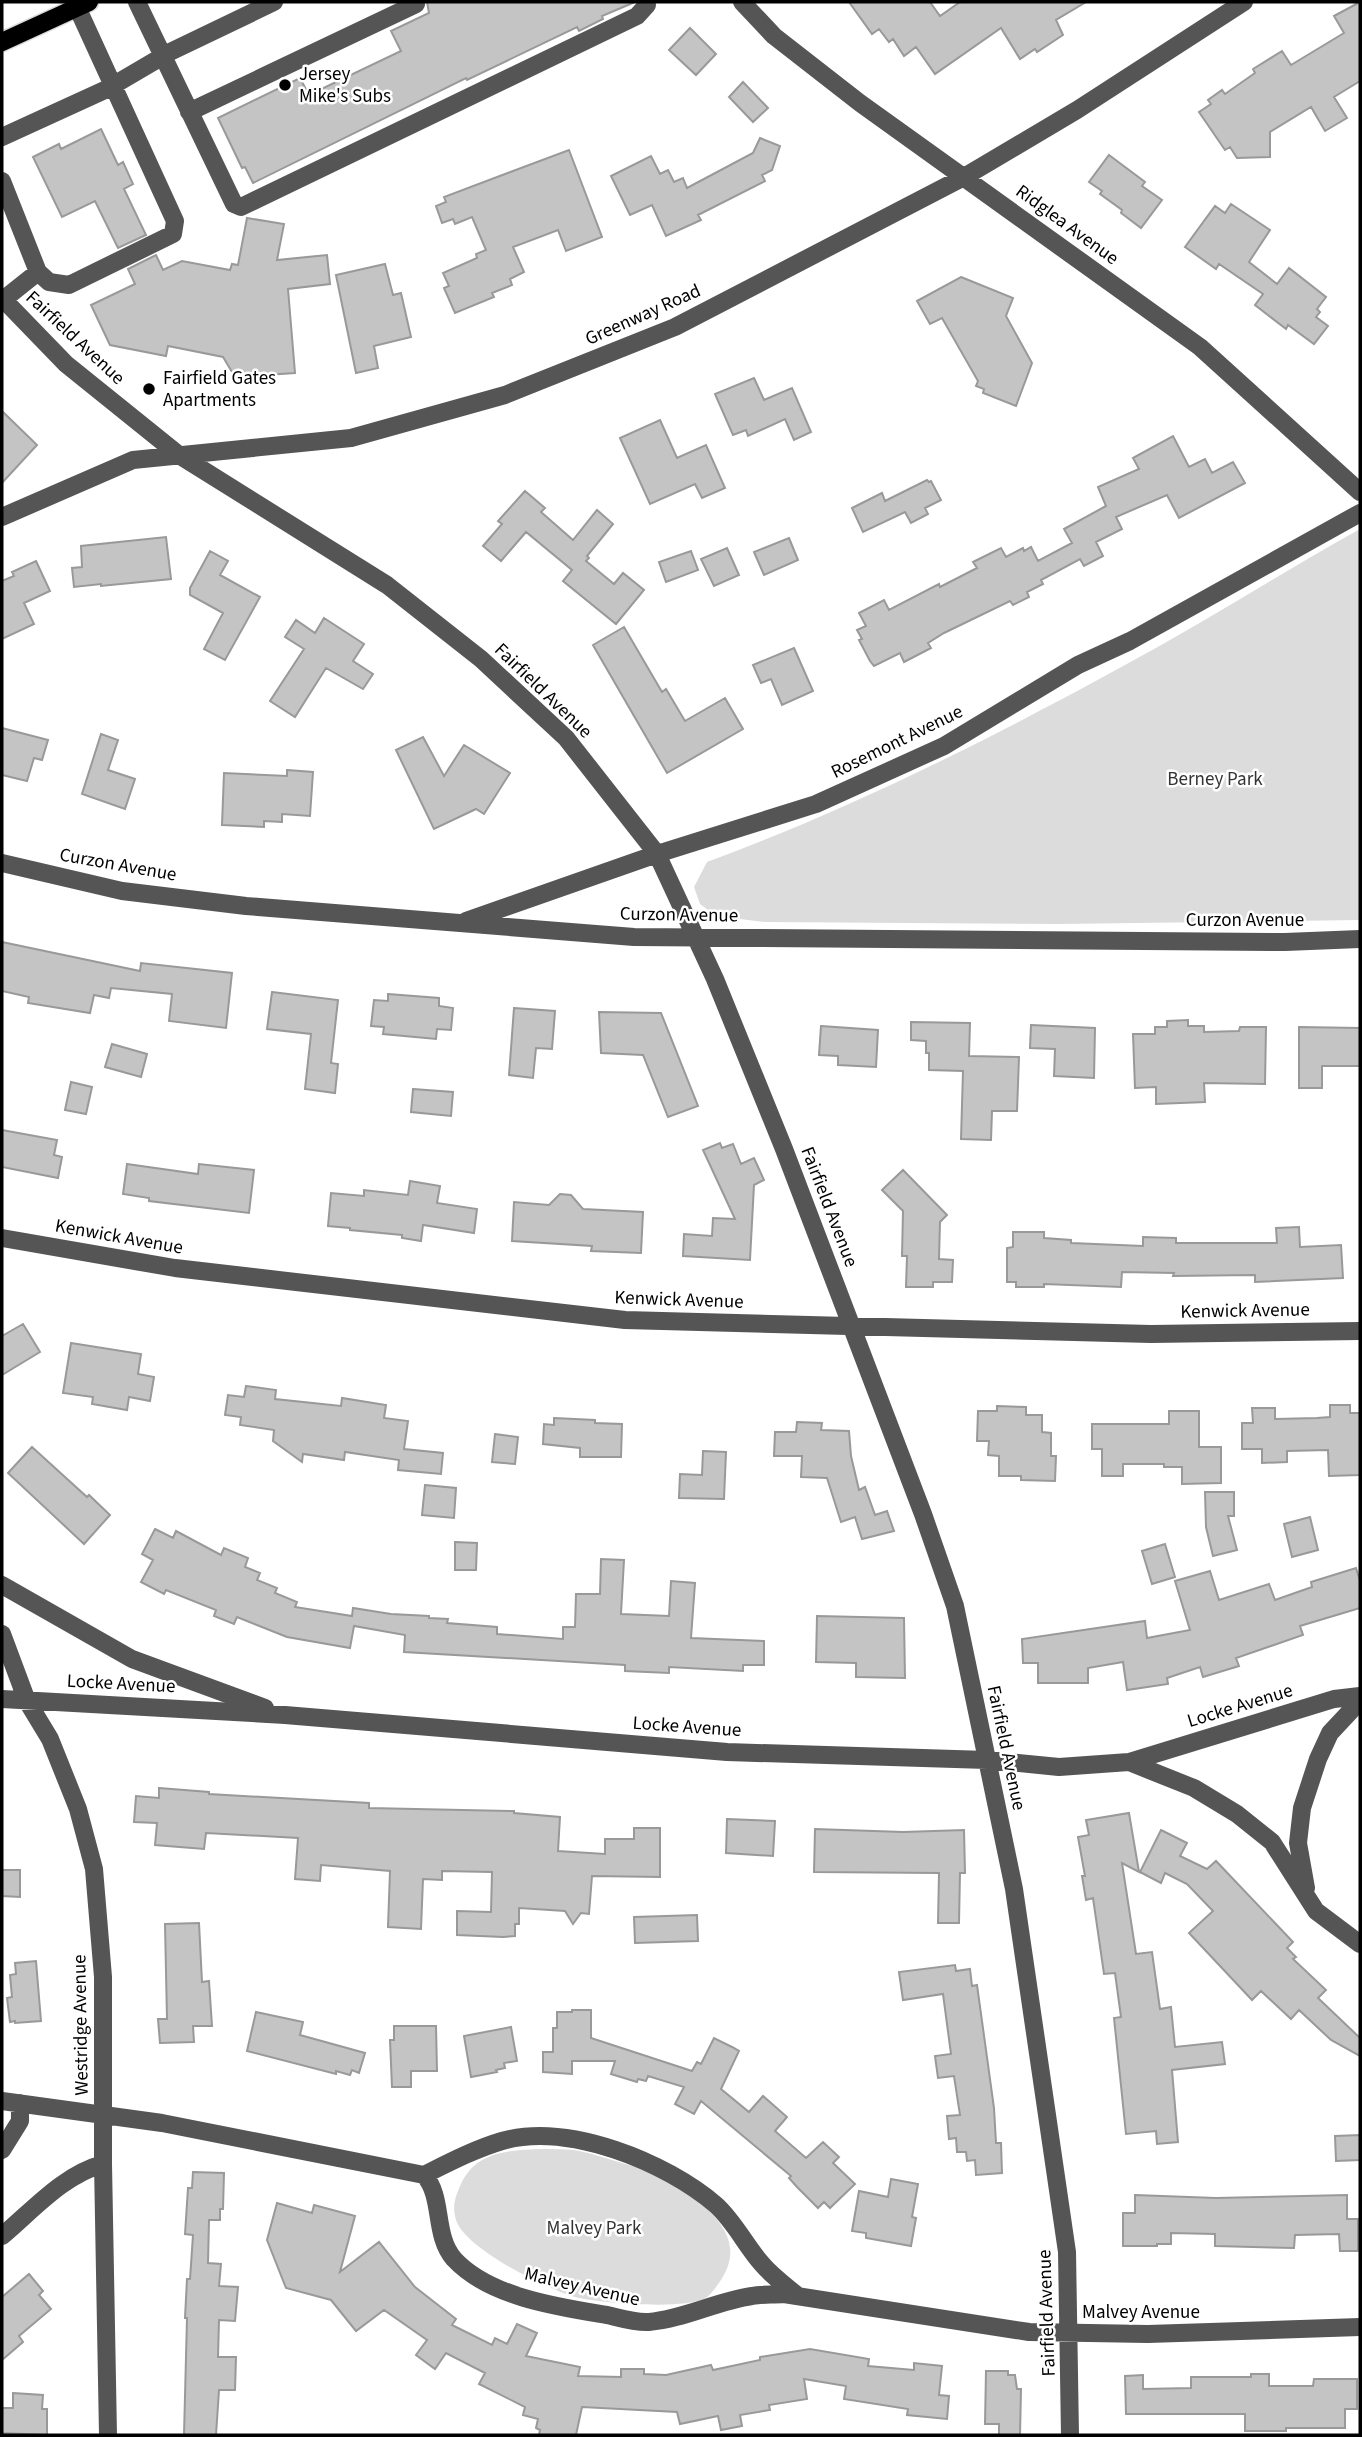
<svg xmlns="http://www.w3.org/2000/svg" width="1362" height="2437" viewBox="0 0 1362 2437" font-family="'Source Sans 3',sans-serif">
	<style>
		.green { fill: #dcdcdc }
		.building { fill: #c4c4c4; stroke: #999; stroke-width: 2 }
		.lines { fill: none; stroke-linecap: round; stroke-linejoin: round }
		.major-casing { stroke: #dbdbdb; stroke-width: 21 }
		.minor { stroke: #555; stroke-width: 18 }
		.major { stroke: #000; stroke-width: 18 }
		.poi-dot { fill: #000; stroke: #fff; stroke-width: 2.5 }
		.labels { text-anchor: middle; dominant-baseline: central; stroke-width: 5; stroke-linejoin: round; paint-order: stroke }
		.poi-label { font-size: 19px; fill: #000; stroke: #fff; text-anchor: start }
		.street-label { font-size: 19px; fill: #000; stroke: #fff }
		.park-label { font-size: 19px; fill: #333; stroke: #fff }
	</style>
	<rect width="100%" height="100%" fill="#fff"/>
	<path class="green" d="M1360 529V920L1060 924 765 922 716 916 700 904 694 887 707 862C851 809 990 739 1125 665 1205 622 1281 573 1360 529Z
		M543 2149C553 2149 564 2149 574 2150 597 2154 619 2163 641 2168 651 2171 668 2172 677 2178 685 2183 692 2193 699 2200 727 2227 744 2251 716 2287 714 2290 709 2296 706 2298 683 2310 605 2303 579 2298 550 2291 465 2249 456 2220 452 2206 455 2197 461 2184 476 2151 510 2150 543 2149Z"/>
	<path class="building" d="M427 2H635L602 16 603 19 579 31 577 27 467 80 466 78 253 183 245 167 242 168 218 118 300 78 309 95 401 51 391 31 429 13Z
		M849 2H930L940 16 960 2H1086L1056 20 1063 35 1037 52 1035 49 1020 59 1001 28 935 74 916 47 904 56 893 39 889 42 879 29 872 34Z
		M1360 2V81L1334 97 1347 118 1325 131 1311 107 1270 132V157L1237 158 1230 147 1225 150 1199 112 1211 104 1208 100 1222 90 1225 94 1255 73 1253 69 1282 51 1291 65 1344 33 1334 16Z
		M690 28 716 54 696 75 669 50Z
		M743 82 768 108 753 122 729 97Z
		M101 129 118 165 123 162 133 184 124 189 146 235 118 248 95 201 62 217 33 157 59 144 61 149Z
		M760 138 780 146 772 170 762 175 765 181 698 215 701 220 666 236 652 205 630 215 611 176 651 156 660 174 668 170 674 182 683 178 687 188 753 153Z
		M569 150 602 237 566 251 558 230 513 247 524 272 510 279 512 285 492 293 494 297 455 313 444 288 449 286 443 273 477 258 476 254 486 250 472 217 455 224 453 219 442 223 436 206 446 202 444 197Z
		M1109 155 1145 182 1142 186 1162 200 1141 228 1121 213 1122 210 1100 194 1102 191 1089 182Z
		M1231 204 1270 230 1249 262 1277 284 1289 268 1326 297 1317 309 1320 312 1316 317 1328 326 1314 344 1288 325 1286 329 1255 305 1263 294 1219 264 1216 269 1185 247 1215 206 1225 213Z
		M247 218 284 224 277 260 327 255 330 284 288 289 295 373 235 377 223 357 168 346 166 356 110 345 91 305 135 284 128 269 156 255 163 270 182 261 230 270 232 264 238 265Z
		M385 264 393 295 401 293 411 337 374 346 378 368 356 373 336 275Z
		M961 277 1013 298 1006 316 1032 363 1016 406 983 393 984 389 976 386 978 381 942 318 930 324 917 301Z
		M754 378 764 400 792 388 811 432 794 440 785 419 748 436 746 430 733 435 715 394Z
		M2 411 37 445 2 483Z
		M660 420 677 458 706 445 725 488 702 498 695 484 650 504 620 438Z
		M1173 436 1189 467 1205 459 1212 473 1233 462 1245 483 1179 518 1167 495 1116 517 1122 529 1096 542 1103 556 1084 566 1080 559 1041 580 1043 584 1027 592 1029 597 1013 605 1010 601 944 633 928 643 931 648 904 662 900 653 874 666 870 661 859 640 862 639 857 630 866 626 859 613 884 600 889 610 939 584 940 587 977 568 973 562 1001 548 1006 557 1023 548 1024 551 1031 547 1038 561 1072 543 1064 529 1106 506 1098 487 1139 469 1133 458Z
		M927 480 929 482 931 481 941 500 925 508 928 514 911 523 905 512 863 532 852 508 882 493 885 501Z
		M525 491 545 508 541 512 573 540 597 510 613 524 587 556 589 558 586 561 614 584 623 573 644 590 616 624 563 581 572 570 526 532 501 561 483 546 502 524 498 521Z
		M166 537 171 579 101 586V584L74 587 72 568 82 567 81 546Z
		M789 538 798 560 764 575 754 552Z
		M727 548 739 575 714 586 701 559Z
		M210 551 228 561 220 575 260 597 225 660 204 649 223 613 190 595V588Z
		M691 551 698 570 666 582 659 562Z
		M36 561 50 591 24 603 34 624 2 639V581L14 576 12 572Z
		M324 618 364 644 353 661 373 674 363 689 326 668 295 717 270 701 304 649 285 637 296 620 315 633Z
		M624 627 662 692 666 689 685 721 725 698 743 729 667 773 593 645Z
		M794 648 813 691 782 705 771 679 761 683 753 665Z
		M2 728 48 740 42 760 34 758 27 781 2 775Z
		M101 734 118 740 108 770 135 779 125 809 82 794Z
		M423 737 444 776 464 745 510 773 484 814 476 809 434 829 396 750Z
		M287 770 313 772 310 816 282 814V822L264 821V827L222 825 224 773 287 776Z
		M2 942 140 971 141 963 232 973 226 1028 169 1021 172 994 111 988 109 998 94 995 90 1013 28 1003 29 997 2 991Z
		M272 992 338 1000 331 1063 338 1064 335 1093 305 1089 311 1034 267 1029Z
		M388 994 439 998V1006L453 1008 451 1030 437 1029 436 1039 383 1034 384 1027 371 1026 374 1000 388 1001Z
		M514 1008 555 1011 552 1049 536 1048 533 1078 509 1075Z
		M599 1012 661 1013 698 1106 668 1117 643 1055 601 1053Z
		M1188 1020V1026H1204V1032L1239 1031 1240 1027H1266L1265 1084 1204 1083 1205 1102 1156 1104V1087L1135 1088 1133 1034H1155V1027H1167V1021Z
		M911 1022 970 1023 969 1056 1019 1057 1017 1111H992L991 1140 961 1139 963 1071 929 1070V1053H926V1041L911 1040Z
		M1031 1025 1095 1028 1094 1078 1054 1076 1055 1049 1030 1048Z
		M821 1026 878 1030 876 1067 838 1065V1056L819 1055Z
		M1299 1027 1360 1028V1066H1322V1088H1299Z
		M112 1044 147 1054 141 1077 105 1067Z
		M71 1082 92 1087 86 1114 65 1110Z
		M413 1089 453 1092 451 1116 411 1112Z
		M2 1130 57 1140 54 1155 62 1157 58 1178 2 1167Z
		M720 1143 722 1148 733 1144 741 1164 754 1158 764 1180 754 1185 750 1260 683 1256 684 1234 712 1236 713 1218 735 1219 703 1150Z
		M127 1164 198 1174 199 1164 254 1170 249 1213 149 1201V1198L123 1194Z
		M903 1170 947 1215 940 1222 939 1259 953 1260 952 1282H933V1287H906L907 1256H902L903 1211 882 1190Z
		M410 1181 440 1186 437 1203 477 1209 474 1233 423 1225 421 1241 402 1238V1235L350 1230V1228L328 1226 331 1193 364 1196V1190L408 1195Z
		M560 1194 571 1195 583 1209 643 1212 641 1253 591 1251 592 1246 512 1241 514 1202 549 1205Z
		M1299 1227 1300 1247 1341 1245 1343 1278 1255 1282V1275L1173 1276 1174 1273 1122 1272 1121 1287 1044 1284V1287H1016V1282H1007V1248L1013 1247V1232H1044V1238L1071 1240V1243L1143 1246V1237L1176 1238V1243H1277L1276 1228Z
		M23 1324 40 1352 2 1375V1336Z
		M71 1343 141 1354 138 1374 154 1377 150 1401 129 1397 127 1410 92 1404 93 1397 63 1393Z
		M246 1386 276 1390 275 1399 341 1406 342 1398 386 1405 384 1418 408 1421 404 1449 443 1453 441 1474 398 1470 399 1460 345 1452 344 1460 303 1454 302 1462 273 1441 274 1430 240 1425 241 1417 225 1415 228 1395 244 1397Z
		M1330 1405H1350V1413H1360V1475L1329 1476 1328 1450 1287 1451V1462L1262 1463V1449H1242V1423H1253L1252 1408H1275V1419L1317 1418 1330 1417Z
		M997 1406 1026 1407V1415H1042V1432L1051 1433V1456H1056L1055 1481 1021 1480V1476H999V1456L988 1455 989 1441H977L978 1411H997Z
		M1169 1411H1199V1447H1221V1483L1182 1484V1467H1164V1464H1123V1476H1102V1449H1092V1424H1169Z
		M554 1418 595 1420V1423L622 1424 621 1457H580V1448L543 1444 544 1424 554 1425Z
		M797 1422 822 1423 821 1430 849 1431 851 1456 859 1490 865 1487 875 1515 887 1511 894 1531 862 1539 855 1517 841 1522 827 1478 801 1477 802 1456H774L775 1432H796Z
		M495 1434 518 1437 515 1464 492 1462Z
		M32 1447 87 1497 89 1495 110 1515 84 1544 8 1473Z
		M703 1451 726 1452 724 1499 679 1498 680 1474 702 1475Z
		M425 1485 456 1488 454 1518 422 1515Z
		M1205 1492H1234V1516H1228L1237 1550 1213 1556 1206 1527Z
		M1310 1517 1318 1550 1292 1557 1284 1524Z
		M155 1529 173 1538 176 1531 221 1555 224 1548 248 1558 245 1567 260 1573 257 1580 277 1588 275 1593 297 1602 295 1607 352 1616 353 1608 391 1614 429 1616V1618L448 1619 447 1623 497 1627V1634L563 1639V1627H575L576 1594H600L601 1559 624 1560 621 1614 669 1616 671 1581 695 1583 691 1638 764 1641V1665H743V1671L669 1667V1673L625 1671V1665L404 1652 405 1635 354 1626 350 1648 287 1637 237 1617 234 1624 214 1616 216 1610 166 1590 164 1594 141 1582 153 1560 142 1554Z
		M455 1542 477 1543 476 1570H455Z
		M1165 1544 1175 1577 1152 1584 1142 1551Z
		M1356 1568 1360 1581V1608L1300 1626 1303 1635 1236 1658 1239 1666 1203 1677 1200 1667 1167 1678 1168 1684 1127 1690 1123 1662 1088 1668V1683H1038V1663H1023L1022 1639 1145 1621 1147 1638 1190 1630 1175 1581 1210 1571 1219 1600 1269 1584 1275 1600 1312 1587 1311 1582Z
		M817 1616 904 1618 905 1678 856 1677V1663L816 1662Z
		M159 1788 209 1792V1794L369 1803V1808L514 1811V1813L560 1817 558 1851 605 1854V1839H634V1828H660V1877L592 1876 589 1914 581 1913 573 1924 565 1911 519 1908V1924H515V1936L503 1937 457 1935V1911L491 1912 492 1872 442 1871V1880L423 1879 421 1929 388 1927 390 1871 321 1865 320 1881 295 1879 298 1838 206 1833 204 1849 155 1845 157 1823 134 1822 136 1796 159 1798Z
		M1129 1813 1139 1872 1122 1863 1136 1954 1152 1952 1160 2009 1171 2007 1175 2047 1222 2042 1225 2064 1172 2070 1178 2142 1157 2144 1156 2131 1126 2134 1114 2018 1121 2017 1115 1973 1104 1974 1093 1898 1086 1900 1082 1876H1085L1078 1837 1089 1835 1086 1820Z
		M727 1819 775 1821 773 1856 726 1853Z
		M815 1829 903 1832 964 1830 965 1873H960L959 1923H938L939 1873 814 1872Z
		M1161 1830 1187 1843 1180 1856 1207 1869 1216 1861 1293 1942 1287 1948 1296 1957 1293 1959 1326 1990 1318 1998 1360 2038V2056L1331 2040 1299 2010 1291 2019 1261 1991 1252 2000 1189 1933 1213 1911 1187 1884 1165 1873 1161 1883 1140 1872Z
		M2 1870H20V1897L2 1896Z
		M697 1915 698 1941 635 1943 634 1917Z
		M199 1923 202 1982 209 1981 212 2026H193L194 2042 160 2043 158 2019H167L165 1924Z
		M36 1961 41 2021 15 2023V2021L10 2022 7 1998 12 1997 10 1975 16 1974 15 1963Z
		M955 1965 956 1971 970 1969 972 1986 977 1985 994 2108 996 2143H1001L1002 2173 976 2175 975 2160 967 2161 966 2152H957L956 2138 949 2139 947 2116 960 2115 954 2076 938 2078 935 2056 951 2054 943 1994 903 2000 899 1972Z
		M572 2010H591V2038L692 2071 697 2062 701 2064 714 2038 732 2047 739 2051 721 2089 749 2112 763 2096 787 2117 775 2131 806 2158 823 2142 839 2157 833 2163 855 2184 830 2208 824 2202 818 2208 797 2187 789 2178 791 2176 701 2101 694 2114 675 2104 684 2087 648 2076 646 2081 638 2079 637 2082 611 2074 615 2061H572V2074L543 2072V2052H553V2028H557V2012H572Z
		M256 2012 303 2022 300 2035 365 2053 359 2073 352 2070 350 2075 336 2071V2074L247 2051Z
		M394 2026H436L437 2071H411V2087H392L390 2040H394Z
		M511 2027 517 2061 504 2063 505 2068 496 2070 497 2072 471 2077 464 2036Z
		M1360 2135V2160L1336 2161 1335 2136Z
		M193 2172 224 2173 223 2209H220V2220H209L208 2263 221 2264 219 2286 238 2287 235 2321 219 2320 218 2357H236L235 2390H219L216 2435H184L187 2318H185L187 2279H190L193 2235 185 2234 188 2188H192Z
		M891 2179 918 2184 912 2217 916 2218 911 2246 866 2238V2233L852 2231 859 2191 888 2197Z
		M1135 2195 1216 2198 1347 2195V2219H1358V2251H1340L1339 2234 1295 2235 1294 2248 1215 2246V2234L1171 2233V2244H1157V2246H1123V2213H1135Z
		M277 2203 312 2213 314 2205 355 2216 340 2272 379 2242 415 2287 456 2319 452 2325 492 2345 495 2338 507 2344 517 2324 537 2333 526 2356 580 2367 578 2376 621 2377V2369H644V2374L666 2375 711 2365 713 2370 760 2360V2357L810 2349 869 2359 868 2366 914 2370V2363L942 2366 939 2395 949 2396 947 2419 907 2415 908 2409 844 2399 846 2386 804 2379 807 2399 769 2405 770 2410 740 2415 742 2426 721 2430 718 2416 680 2424 677 2412 582 2407 576 2435H539L540 2430 536 2428 538 2419 523 2415 525 2407 479 2384 485 2373 446 2353 435 2369 416 2355 427 2340 384 2310 356 2331 331 2300 286 2288 267 2240Z
		M29 2274 43 2291 39 2295 51 2309 19 2336 23 2342 2 2360V2297Z
		M986 2371H1008V2375H1015L1017 2389H1021L1020 2435H999V2424H985Z
		M1251 2374H1269V2386H1313L1314 2379H1357V2409H1345V2428H1286V2431H1245V2414H1126L1125 2376 1143 2375V2389L1191 2388V2377H1251Z
		M13 2393 43 2395 42 2409H47V2435L2 2433V2408H13Z"/>
	<g class="lines">
		<g class="major-casing">
			<path id="major" d="M2 42 89 2"/>
		</g>
		<path class="minor" d="M137 2 234 204 241 207 637 16 647 5
			M742 2 774 36 860 103 1200 347 1360 492
			M189 112 416 4 415 2
			M2 137 107 89 170 52 274 2
			M2 181 38 272 3 300
			M38 272 49 282 69 285 173 234 175 221 77 7
			M2 298 66 364 179 455 387 585 481 659 566 738 657 854 715 979 784 1149 923 1514 955 1606 1014 1889 1067 2252 1070 2435
			M2 517 133 460 351 438 505 395 675 327 964 177 1077 110 1244 2
			M2 863 122 891 246 906 634 937 1285 942 1360 939
			M466 921 657 854 816 804 944 746 1078 665 1130 641 1360 513
			M2 1238 175 1268 625 1320 1151 1334 1360 1331
			M2 1585 132 1659 265 1708
			M2 1634 27 1701 50 1739 78 1809 94 1869 103 1977V2164L108 2435
			M2 1699 285 1715 727 1752 987 1760 1059 1767 1129 1762 1334 1699 1360 1696
			M1129 1762 1194 1788 1237 1814 1272 1842 1316 1911 1360 1944
			M1306 1888 1298 1843 1302 1808 1318 1759 1330 1733 1360 1701
			M2 2101 162 2123 424 2175C444 2197 433 2235 454 2259 489 2297 558 2307 607 2315 620 2318 635 2323 649 2322 684 2319 717 2301 752 2296 762 2294 773 2295 784 2294L1029 2332 1148 2334 1360 2327
			M2 2150 20 2121V2103
			M424 2175C450 2162 475 2149 502 2141 568 2122 666 2162 716 2205 734 2221 746 2246 762 2264 772 2276 786 2286 798 2296
			M2 2236C33 2210 63 2175 103 2164"/>
		<use href="#major" class="major"/>
	</g>
	<g class="poi-dot">
		<circle cx="285" cy="85" r="7"/>
		<circle cx="149" cy="389" r="7"/>
	</g>
	<g class="labels">
		<g class="poi-label">
			<text x="299" y="74">Jersey<tspan x="299" dy="22">Mike's Subs</tspan></text>
			<text x="163" y="378">Fairfield Gates<tspan x="163" dy="22">Apartments</tspan></text>
		</g>
		<g class="street-label">
			<text transform="translate(1067 225) rotate(36)">Ridglea Avenue</text>
			<text transform="translate(643 315) rotate(-24)">Greenway Road</text>
			<text transform="translate(75 338) rotate(43)">Fairfield Avenue</text>
			<text transform="translate(543 691) rotate(44)">Fairfield Avenue</text>
			<text transform="translate(897 742) rotate(-26)">Rosemont Avenue</text>
			<text transform="translate(118 865) rotate(10)">Curzon Avenue</text>
			<text transform="translate(679 915) rotate(1)">Curzon Avenue</text>
			<text x="1245" y="920">Curzon Avenue</text>
			<text transform="translate(829 1207) rotate(69)">Fairfield Avenue</text>
			<text transform="translate(119 1237) rotate(10)">Kenwick Avenue</text>
			<text transform="translate(679 1300) rotate(2)">Kenwick Avenue</text>
			<text transform="translate(1245 1311) rotate(-1)">Kenwick Avenue</text>
			<text transform="translate(121 1684) rotate(3)">Locke Avenue</text>
			<text transform="translate(1240 1706) rotate(-17)">Locke Avenue</text>
			<text transform="translate(687 1727) rotate(4)">Locke Avenue</text>
			<text transform="translate(1006 1748) rotate(78)">Fairfield Avenue</text>
			<text transform="translate(81 2025) rotate(-91)">Westridge Avenue</text>
			<text transform="translate(582 2287) rotate(13)">Malvey Avenue</text>
			<text x="1141" y="2312">Malvey Avenue</text>
			<text transform="translate(1047 2313) rotate(-92)">Fairfield Avenue</text>
		</g>
		<g class="park-label">
			<text x="1215" y="779">Berney Park</text>
			<text x="594" y="2228">Malvey Park</text>
		</g>
	</g>
	<rect width="1362" height="2437" fill="none" stroke="#000000" stroke-width="7"/>
</svg>
